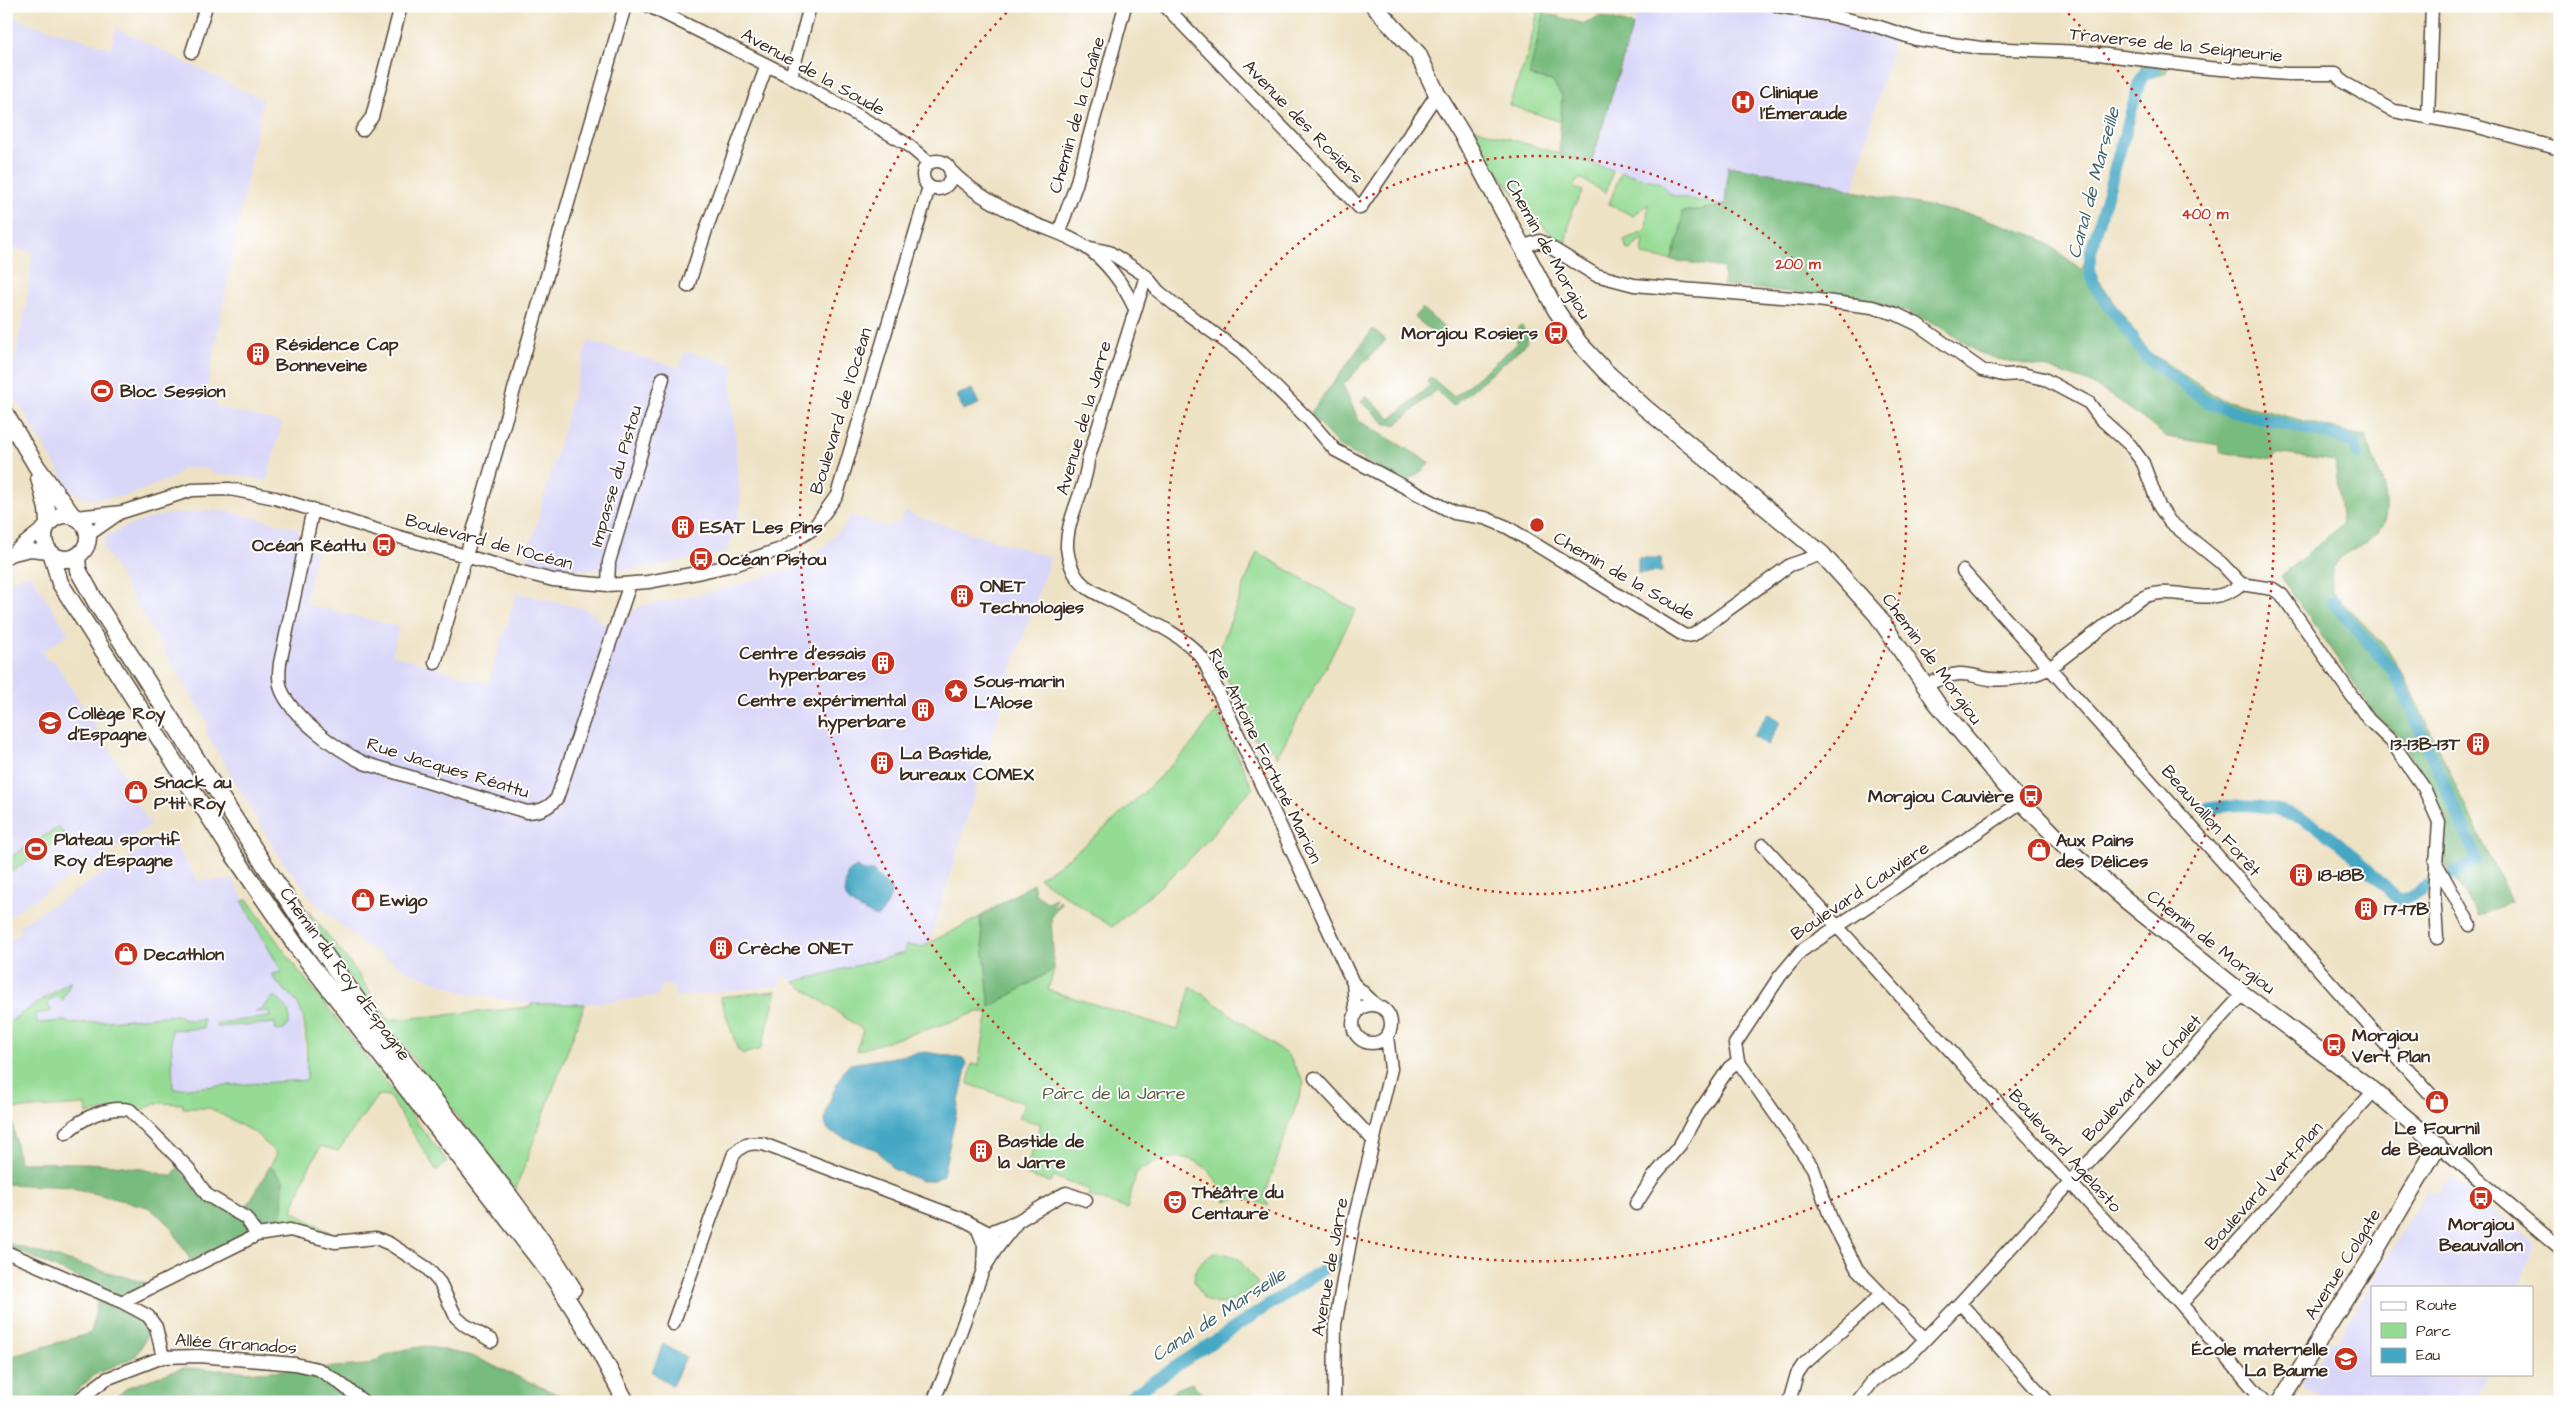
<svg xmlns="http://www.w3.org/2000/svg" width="2566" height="1408" viewBox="0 0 2566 1408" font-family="'Architects Daughter',sans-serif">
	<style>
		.built { fill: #d9d7f8 }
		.green { fill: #95db94; stroke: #688259 }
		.forest { fill: #78bb7e; stroke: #5a724e }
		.water { fill: #45a7c4; stroke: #406871 }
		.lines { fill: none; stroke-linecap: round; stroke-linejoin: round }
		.canal { stroke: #45a7c4; stroke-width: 12 }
		.minor-casing { stroke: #564637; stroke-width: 15 }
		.tertiary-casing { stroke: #564637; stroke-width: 19 }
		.minor { stroke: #fff; stroke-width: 12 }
		.tertiary { stroke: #fff; stroke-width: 16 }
		.ring { fill: none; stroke: #c8321e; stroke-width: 2.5; stroke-dasharray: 2.5 5 }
		.labels { text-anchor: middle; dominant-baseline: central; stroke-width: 4; stroke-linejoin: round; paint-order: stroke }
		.street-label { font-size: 18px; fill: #3b2a1e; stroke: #fff }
		.poi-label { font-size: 18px; font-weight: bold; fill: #3b2a1e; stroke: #fff; text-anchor: start }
		.park-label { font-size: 18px; fill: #565f41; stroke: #fff }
		.water-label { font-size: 19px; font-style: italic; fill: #406269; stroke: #fff }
		.centre { fill: #c8321e; stroke: #fff; stroke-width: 2.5 }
		.ring-label { font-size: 15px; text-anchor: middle; font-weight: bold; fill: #c8321e; stroke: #fff; stroke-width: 4; stroke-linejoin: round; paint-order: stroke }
	</style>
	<rect width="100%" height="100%" fill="#fff"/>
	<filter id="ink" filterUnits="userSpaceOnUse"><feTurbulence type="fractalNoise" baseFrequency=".02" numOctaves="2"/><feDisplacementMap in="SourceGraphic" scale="10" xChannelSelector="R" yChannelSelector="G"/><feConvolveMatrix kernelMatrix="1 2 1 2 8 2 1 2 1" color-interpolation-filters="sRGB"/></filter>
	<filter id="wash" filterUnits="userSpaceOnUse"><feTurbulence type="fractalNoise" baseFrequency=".0096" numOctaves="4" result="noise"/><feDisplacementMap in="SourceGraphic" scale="20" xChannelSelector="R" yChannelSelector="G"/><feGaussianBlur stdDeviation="1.12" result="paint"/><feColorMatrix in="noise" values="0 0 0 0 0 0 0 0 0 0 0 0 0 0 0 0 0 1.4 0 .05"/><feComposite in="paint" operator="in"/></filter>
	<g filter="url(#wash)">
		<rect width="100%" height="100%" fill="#eee2c4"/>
		<path class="built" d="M1639 6H1749L1813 17 1875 31 1894 39 1853 191 1834 184 1729 166 1725 206 1671 195 1661 183 1591 164Z
			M6 16 111 48 116 28 259 98 263 97 207 387 213 396 216 407 282 423 267 481 238 475 213 474 207 468H182L175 477 127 496 89 499 81 496 69 488 15 397 8 388 26 306 33 252 6 247Z
			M588 341 679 368 686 351 735 366 731 380 741 506 727 552 641 569 579 570 527 558Z
			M212 510 227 511 296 528 299 533 298 547 316 551 305 604 399 627 392 654 488 684 517 593 585 609 595 615 599 623 624 625 629 614 640 606 718 591 796 567 814 555 846 525 850 515 886 527 901 521 905 510 915 516 1051 557 1016 657 929 944 921 947 906 945 904 953 820 977 794 982 786 976 779 979 782 985 674 997 676 988 662 984 658 996 585 1004H531L469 994 410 972 388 959 360 941 316 904 277 853 206 732 208 724 103 547 104 538 108 535 124 527 162 515Z
			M31 575 69 634 42 652 48 661 54 660 132 786 129 790 151 825 6 918V875L66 838 59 827 6 860V586L20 576Z
			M168 834 198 881 233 880 300 998 307 1080 221 1089H173L170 1016 71 1024 65 1021 6 1025V942L22 932 18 926Z
			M2452 1178 2535 1243 2519 1287H2372V1374H2487L2476 1402H2332L2302 1386 2329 1342H2336L2428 1190 2437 1194Z"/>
		<path class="green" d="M1539 6H1546L1529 76 1552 81 1562 96V122L1509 105 1527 57Z
			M1464 125 1613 170 1606 193 1580 178 1573 186 1583 191 1572 210 1565 245C1523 215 1495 166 1464 125Z
			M1621 172 1661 183 1671 195 1725 206 1682 212 1681 231 1671 260 1642 255 1644 239 1637 242 1632 249 1627 250 1624 240 1646 230 1648 204 1633 216 1609 204Z
			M1257 552 1356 610 1277 757 1273 748 1261 753 1217 656Z
			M1217 711 1253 789C1232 804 1221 826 1204 844 1176 874 1144 900 1112 927L1039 878C1092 845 1145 792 1189 747 1200 736 1206 720 1217 711Z
			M59 827 66 837 6 875V860Z
			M247 899 292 962 447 1161 437 1171 389 1096 378 1095 338 1151 321 1146 307 1171 292 1211 331 1233 328 1234 280 1226 283 1180 270 1166 277 1154 255 1133 210 1108H183V1104L155 1103 141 1111 131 1105 87 1114 86 1105 11 1109 12 1119H6V1024L71 981 62 1002 56 996 47 1003 52 1011 36 1014 37 1023 65 1021 71 1024 177 1015 188 1020 203 1019V1028L171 1030 173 1089 307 1080C306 1058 309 1021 297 1003 290 992 276 986 272 974L282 972 242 902Z
			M307 910 351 964 389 1020 531 1007V1004H585L515 1191 324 943Z
			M980 917 990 1007 1054 969 1048 990 1178 1030 1191 986 1289 1056 1304 1083 1264 1197 1269 1206 1243 1197 1225 1201C1210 1154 1175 1146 1136 1173L1127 1209 1088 1196 1089 1190 1054 1177 1051 1183 1024 1174 1041 1124 1019 1118 1024 1103 968 1084 972 1064 979 1065 988 1012H976L957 1020 856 1051 863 1030 794 982 904 953 906 945 921 947Z
			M777 991 761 1049 743 1054 738 1050 720 997Z
			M274 996C285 1004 297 1018 284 1030L276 1031 275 1023 217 1027V1023L270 1017 269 1011 255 1012 263 1008Z
			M1220 1252 1238 1258 1258 1284C1239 1297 1226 1311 1204 1299L1194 1281C1195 1264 1204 1256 1220 1252Z"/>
		<path class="forest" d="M1544 13 1585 24 1599 16 1633 25 1591 164 1559 154 1562 96 1552 81 1529 76Z
			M2142 64 2169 66 2165 74 2145 79 2094 260 2096 276 2149 352 2220 399 2366 437C2372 456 2384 481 2386 500 2390 552 2339 541 2332 572 2331 578 2332 586 2332 592L2385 646 2405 678 2511 902 2478 916 2443 860 2448 822 2402 741 2374 713 2281 576 2342 525 2335 461 2275 453 2273 460 2220 452V445L2167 437 2114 397 2087 382 2048 368 1998 359 1978 352 1938 325 1897 308 1846 298 1723 285 1724 268 1671 260 1681 231 1682 212 1725 206 1728 166 1834 184 1853 191 1977 216 2038 237 2082 270Z
			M1422 308 1444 328 1437 335 1414 317Z
			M1522 326 1528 337 1526 344 1453 406 1436 390 1396 425 1386 424 1361 401 1366 396 1391 419 1430 385 1427 382 1431 377 1454 397 1516 345 1518 327Z
			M1373 329 1386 340 1343 385 1359 421 1431 463 1407 483 1339 446 1310 414Z
			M1033 883 1035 894 1047 902 1056 898 1052 905 1055 907 1060 900 1061 903 1051 917 1054 969 990 1007 980 917Z
			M6 1119H12L19 1163C73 1163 120 1160 172 1177L178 1167 191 1183 247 1221 250 1233 191 1261 169 1224 148 1207 69 1187 6 1184Z
			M270 1166 283 1180 282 1223 280 1226C259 1228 260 1223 245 1210Z
			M6 1243 146 1283 122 1297 6 1246Z
			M97 1302C111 1308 148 1314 146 1335 146 1341 139 1350 136 1356L94 1375 65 1402H6V1358L91 1333Z
			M425 1346 472 1356 574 1402H110L128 1387 183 1368 257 1372 367 1365 397 1351Z
			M1192 1383 1210 1402H1167V1398L1176 1389Z"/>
		<path class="water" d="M972 389 979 404 963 410 957 395Z
			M1638 558H1661L1662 572 1638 573Z
			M1768 713 1780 722 1767 746 1753 736Z
			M857 867 864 871H873L891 889C891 899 885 913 876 917 850 903 839 904 848 872Z
			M925 1052 963 1058 967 1064 943 1175 935 1180 922 1181 893 1169 877 1150 832 1133C828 1130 825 1126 825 1120 825 1109 841 1071 850 1064Z
			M663 1344 686 1357 672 1386 652 1372Z"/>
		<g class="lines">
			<path class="canal" d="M2155 71 2145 73 2140 81 2090 254V271L2094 285 2146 357 2207 402 2233 412 2339 437 2353 443 2358 454
				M2207 809C2295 791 2338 839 2395 897L2402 900 2476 861 2475 854 2395 673 2332 602
				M1122 1402 1337 1260"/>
		</g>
	</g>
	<g filter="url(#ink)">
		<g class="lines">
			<g class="minor-casing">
				<path id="minor" d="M649 6 791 77 907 144 929 163
					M1165 6 1360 208 1437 94
					M1778 6 1825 14 1876 26 1916 39 1981 48 2083 52 2209 68 2287 74H2336L2343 82 2394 111 2471 125 2560 149
					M192 52 206 6
					M791 77 810 6
					M2428 118 2432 6
					M362 130 372 117 401 6
					M923 175a14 14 0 1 1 28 0a14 14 0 1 1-28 0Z
					M951 171C973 194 1006 210 1035 224 1052 231 1068 235 1084 246 1105 259 1124 285 1134 307
					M1059 232 1076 185 1125 6
					M1086 247 1109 252 1146 276 1158 291 1174 304 1241 353 1310 421 1335 450 1454 513 1485 518 1507 527 1685 636 1693 635 1790 565 1822 554
					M1521 247 1540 241 1596 275 1634 285 1817 300 1872 307 1896 314 1917 324 1982 370 2003 375 2022 374 2044 379 2089 403 2100 418 2130 445 2143 463 2159 506 2170 522 2221 563 2241 584 2273 589 2282 595 2368 719 2391 741 2424 788 2439 822 2434 893 2437 938
					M1146 276 1088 460C1086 490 1066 518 1067 548 1068 558 1072 572 1079 580 1087 590 1102 596 1114 602 1143 618 1182 633 1203 659L1353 983 1356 1015
					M688 286 707 227 767 65
					M313 509 280 663C279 672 278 680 281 689 292 718 338 750 364 763L527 812C540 811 548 809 557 798L630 584
					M76 517 122 512 192 490 230 489 275 498 389 534 518 571 553 580 608 585 648 582 697 573 737 564 781 549 813 529 837 495 929 187
					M88 535 118 514
					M14 554 30 550 49 552
					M6 558 46 526
					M1963 571 2431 1095
					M608 585 609 562 663 378
					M435 663 625 6
					M1925 686C1936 680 1947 675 1959 674 1969 673 1980 678 1990 679 2010 681 2034 677 2051 667L2137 601C2170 578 2207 614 2241 584
					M1763 845 2181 1304 2265 1402
					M2435 861 2470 925
					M1353 983 1377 1006
					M1353 1024a19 19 0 1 1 38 0a19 19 0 1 1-38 0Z
					M1315 1078 1372 1139
					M66 1133C82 1118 108 1105 130 1110L188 1168 207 1195 246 1218 257 1235
					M2438 1145 2560 1248
					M1636 1204 1654 1176 1680 1145 1695 1118 1729 1068 1738 1061
					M985 1240 995 1230 1018 1221 1060 1196 1066 1193 1086 1200
					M996 1249 1018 1221
					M6 1252 122 1302 148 1316 156 1327 163 1357
					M122 1302 257 1235 290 1230 335 1242 376 1238 390 1244 427 1268 440 1283 456 1317 465 1325 492 1341
					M1960 1303 2048 1402
					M2181 1304 2374 1091
					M673 1324 733 1156C741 1145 749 1142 763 1144L960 1218 989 1233 993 1238 996 1249 983 1270
					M1925 1339 1857 1269 1831 1219 1813 1168 1738 1061 1735 1044 1780 976 1801 951 2020 803
					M76 1402 106 1379 163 1357 199 1356 295 1364 318 1369 337 1381 364 1402
					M933 1402 945 1374 983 1270 984 1245 977 1227
					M1334 1402 1335 1325 1354 1220 1391 1069 1387 1036
					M1789 1402 1797 1374 1803 1365 1881 1295
					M1857 1402 1873 1381 1911 1354 1960 1303 2243 994"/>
			</g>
			<g class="tertiary-casing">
				<path id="tertiary" d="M1374 6 1418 54 1437 94 1462 134 1556 310 1579 343 1606 372 1644 407 1822 554 1877 615 1936 702 2005 785 2071 852 2127 901 2243 994 2374 1091 2438 1145 2375 1252 2280 1402
					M6 415 37 467 72 515
					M39 477 47 509 48 523
					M44 537a22 22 0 1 1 44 0a22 22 0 1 1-44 0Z
					M52 555 60 583 233 854 297 947 555 1280 594 1341 626 1402
					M77 556 78 570 97 604C180 730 257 860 345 983 418 1087 507 1180 573 1289"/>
			</g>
			<use href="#minor" class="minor"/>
			<use href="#tertiary" class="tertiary"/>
		</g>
	</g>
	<g class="ring">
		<circle cx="1537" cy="525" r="369"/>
		<path d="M2063 8A737 737 0 1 1 1011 8"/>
	</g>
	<defs>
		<g id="hospital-disc" transform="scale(1.25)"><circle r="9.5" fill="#c8321e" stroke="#fff"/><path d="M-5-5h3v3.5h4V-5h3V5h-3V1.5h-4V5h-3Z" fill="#fff"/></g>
		<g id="bus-disc" transform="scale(1.25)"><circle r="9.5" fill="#c8321e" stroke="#fff"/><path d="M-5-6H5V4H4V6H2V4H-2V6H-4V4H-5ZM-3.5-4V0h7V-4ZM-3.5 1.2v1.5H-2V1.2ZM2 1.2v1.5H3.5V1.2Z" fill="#fff"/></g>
		<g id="building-disc" transform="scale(1.25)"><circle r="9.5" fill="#c8321e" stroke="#fff"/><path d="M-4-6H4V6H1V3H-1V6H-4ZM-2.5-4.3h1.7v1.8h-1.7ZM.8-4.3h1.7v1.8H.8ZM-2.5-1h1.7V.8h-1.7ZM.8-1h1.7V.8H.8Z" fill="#fff"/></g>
		<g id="stadium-disc" transform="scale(1.25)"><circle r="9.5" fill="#c8321e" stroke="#fff"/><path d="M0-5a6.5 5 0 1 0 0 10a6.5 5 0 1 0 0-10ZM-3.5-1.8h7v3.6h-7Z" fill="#fff"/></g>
		<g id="sight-disc" transform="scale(1.25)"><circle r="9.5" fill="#c8321e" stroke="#fff"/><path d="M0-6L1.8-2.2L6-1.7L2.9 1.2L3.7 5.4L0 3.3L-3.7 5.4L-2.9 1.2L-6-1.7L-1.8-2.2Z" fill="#fff"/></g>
		<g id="school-disc" transform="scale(1.25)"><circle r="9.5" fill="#c8321e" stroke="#fff"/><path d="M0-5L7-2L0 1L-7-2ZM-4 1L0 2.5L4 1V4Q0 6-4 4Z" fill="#fff"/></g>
		<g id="shop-disc" transform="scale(1.25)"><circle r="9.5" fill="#c8321e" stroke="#fff"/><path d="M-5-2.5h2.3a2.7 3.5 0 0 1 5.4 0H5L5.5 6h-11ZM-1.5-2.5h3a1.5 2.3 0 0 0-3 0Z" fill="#fff"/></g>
		<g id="theatre-disc" transform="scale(1.25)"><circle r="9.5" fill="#c8321e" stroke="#fff"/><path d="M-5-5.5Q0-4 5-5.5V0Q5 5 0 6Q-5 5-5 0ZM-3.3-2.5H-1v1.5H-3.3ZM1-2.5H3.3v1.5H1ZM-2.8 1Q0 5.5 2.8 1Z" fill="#fff"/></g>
	</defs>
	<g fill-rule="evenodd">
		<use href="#hospital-disc" x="1743" y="102"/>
		<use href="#bus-disc" x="1556" y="333"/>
		<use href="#building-disc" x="258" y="354"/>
		<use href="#stadium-disc" x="102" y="391"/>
		<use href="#building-disc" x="683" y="527"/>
		<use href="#bus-disc" x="384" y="545"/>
		<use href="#bus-disc" x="701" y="559"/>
		<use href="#building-disc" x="962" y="596"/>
		<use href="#building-disc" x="883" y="663"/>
		<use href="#sight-disc" x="956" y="691"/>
		<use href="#building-disc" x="923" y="710"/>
		<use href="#school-disc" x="50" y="723"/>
		<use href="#building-disc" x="2478" y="744"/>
		<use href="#building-disc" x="882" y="763"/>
		<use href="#shop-disc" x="136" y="792"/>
		<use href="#bus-disc" x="2031" y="796"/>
		<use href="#stadium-disc" x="36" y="849"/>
		<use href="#shop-disc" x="2039" y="850"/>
		<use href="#building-disc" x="2301" y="875"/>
		<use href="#shop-disc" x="363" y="900"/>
		<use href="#building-disc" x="2366" y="909"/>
		<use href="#building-disc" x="721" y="948"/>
		<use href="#shop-disc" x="126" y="954"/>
		<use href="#bus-disc" x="2334" y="1045"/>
		<use href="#shop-disc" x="2437" y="1102"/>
		<use href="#building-disc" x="981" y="1151"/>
		<use href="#bus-disc" x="2481" y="1198"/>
		<use href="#theatre-disc" x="1175" y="1202"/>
		<use href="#school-disc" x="2346" y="1359"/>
	</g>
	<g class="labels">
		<g class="street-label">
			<text transform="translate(2176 45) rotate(6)">Traverse de la Seigneurie</text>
			<text transform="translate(813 72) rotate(29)">Avenue de la Soude</text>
			<text transform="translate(1077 115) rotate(-74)">Chemin de la Chaîne</text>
			<text transform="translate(1303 122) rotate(46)">Avenue des Rosiers</text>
			<text transform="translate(1548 249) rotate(61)">Chemin de Morgiou</text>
			<text transform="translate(841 411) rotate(-73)">Boulevard de l'Océan</text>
			<text transform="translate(1084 418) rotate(-74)">Avenue de la Jarre</text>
			<text transform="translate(616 476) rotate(-74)">Impasse du Pistou</text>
			<text transform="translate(489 542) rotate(15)">Boulevard de l'Océan</text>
			<text transform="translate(1624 576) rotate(30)">Chemin de la Soude</text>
			<text transform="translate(1932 659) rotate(54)">Chemin de Morgiou</text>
			<text transform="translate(1265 756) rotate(64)">Rue Antoine Fortuné Marion</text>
			<text transform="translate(448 768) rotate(17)">Rue Jacques Réattu</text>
			<text transform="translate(2211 821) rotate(49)">Beauvallon Forêt</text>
			<text transform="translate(1860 891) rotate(-34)">Boulevard Cauviere</text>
			<text transform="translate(2211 942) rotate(38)">Chemin de Morgiou</text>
			<text transform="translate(345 974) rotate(54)">Chemin du Roy d'Espagne</text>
			<text transform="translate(2142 1078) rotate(-47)">Boulevard du Chalet</text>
			<text transform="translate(2065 1151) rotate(48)">Boulevard Agelasto</text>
			<text transform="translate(2264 1186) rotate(-48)">Boulevard Vert-Plan</text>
			<text transform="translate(2343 1264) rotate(-58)">Avenue Colgate</text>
			<text transform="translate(1330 1267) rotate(-80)">Avenue de Jarre</text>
			<text transform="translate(236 1344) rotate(4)">Allée Granados</text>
		</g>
		<g class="poi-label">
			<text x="1760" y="92">Clinique<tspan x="1760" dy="21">l'Émeraude</tspan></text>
			<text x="1538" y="333" text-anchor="end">Morgiou Rosiers</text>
			<text x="276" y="344">Résidence Cap<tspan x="276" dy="21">Bonneveine</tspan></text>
			<text x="120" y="391">Bloc Session</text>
			<text x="700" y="527">ESAT Les Pins</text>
			<text x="366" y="545" text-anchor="end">Océan Réattu</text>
			<text x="718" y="559">Océan Pistou</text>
			<text x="980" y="586">ONET<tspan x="980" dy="21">Technologies</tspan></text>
			<text x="866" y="653" text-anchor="end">Centre d'essais<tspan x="866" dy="21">hyperbares</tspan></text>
			<text x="974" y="681">Sous-marin<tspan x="974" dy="21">L'Alose</tspan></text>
			<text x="906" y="700" text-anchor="end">Centre expérimental<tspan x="906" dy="21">hyperbare</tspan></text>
			<text x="68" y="713">Collège Roy<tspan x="68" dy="21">d'Espagne</tspan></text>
			<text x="2460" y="744" text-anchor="end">13-13B-13T</text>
			<text x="900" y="753">La Bastide,<tspan x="900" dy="21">bureaux COMEX</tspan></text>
			<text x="154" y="782">Snack au<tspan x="154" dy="21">P'tit Roy</tspan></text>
			<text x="2014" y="796" text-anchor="end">Morgiou Cauvière</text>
			<text x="54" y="839">Plateau sportif<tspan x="54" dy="21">Roy d'Espagne</tspan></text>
			<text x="2056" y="840">Aux Pains<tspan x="2056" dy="21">des Délices</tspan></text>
			<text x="2318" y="875">18-18B</text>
			<text x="380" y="900">Ewigo</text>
			<text x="2384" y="909">17-17B</text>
			<text x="738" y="948">Crèche ONET</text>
			<text x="144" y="954">Decathlon</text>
			<text x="2352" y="1035">Morgiou<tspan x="2352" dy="21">Vert Plan</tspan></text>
			<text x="2437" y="1128" text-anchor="middle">Le Fournil<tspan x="2437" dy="21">de Beauvallon</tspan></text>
			<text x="998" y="1141">Bastide de<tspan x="998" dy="21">la Jarre</tspan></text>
			<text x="1192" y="1192">Théâtre du<tspan x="1192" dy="21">Centaure</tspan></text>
			<text x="2481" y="1224" text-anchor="middle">Morgiou<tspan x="2481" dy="21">Beauvallon</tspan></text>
			<text x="2328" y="1349" text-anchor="end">École maternelle<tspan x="2328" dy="21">La Baume</tspan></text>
		</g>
		<g class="park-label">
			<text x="1114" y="1093">Parc de la Jarre</text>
		</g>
		<g class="water-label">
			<text transform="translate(2094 183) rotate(-75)">Canal de Marseille</text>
			<text transform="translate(1219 1315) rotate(-33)">Canal de Marseille</text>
		</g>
	</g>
	<circle cx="1537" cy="525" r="8" class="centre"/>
	<g class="ring-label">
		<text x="2205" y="219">400 m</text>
		<text x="1798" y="269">200 m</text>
	</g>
	<rect width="2566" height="1408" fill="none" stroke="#fff" stroke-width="25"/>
	<rect x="2371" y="1286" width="162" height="90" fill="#ffffff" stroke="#b1aaa5"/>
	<rect x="2381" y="1302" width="25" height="8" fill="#ffffff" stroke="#b1aaa5"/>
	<text x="2416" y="1310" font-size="15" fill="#3b2a1e">Route</text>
	<rect x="2381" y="1323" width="25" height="15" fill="#95db94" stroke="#b1aaa5"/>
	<text x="2416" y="1336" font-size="15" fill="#3b2a1e">Parc</text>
	<rect x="2381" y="1348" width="25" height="15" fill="#45a7c4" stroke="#b1aaa5"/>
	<text x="2416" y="1360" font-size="15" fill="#3b2a1e">Eau</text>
</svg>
